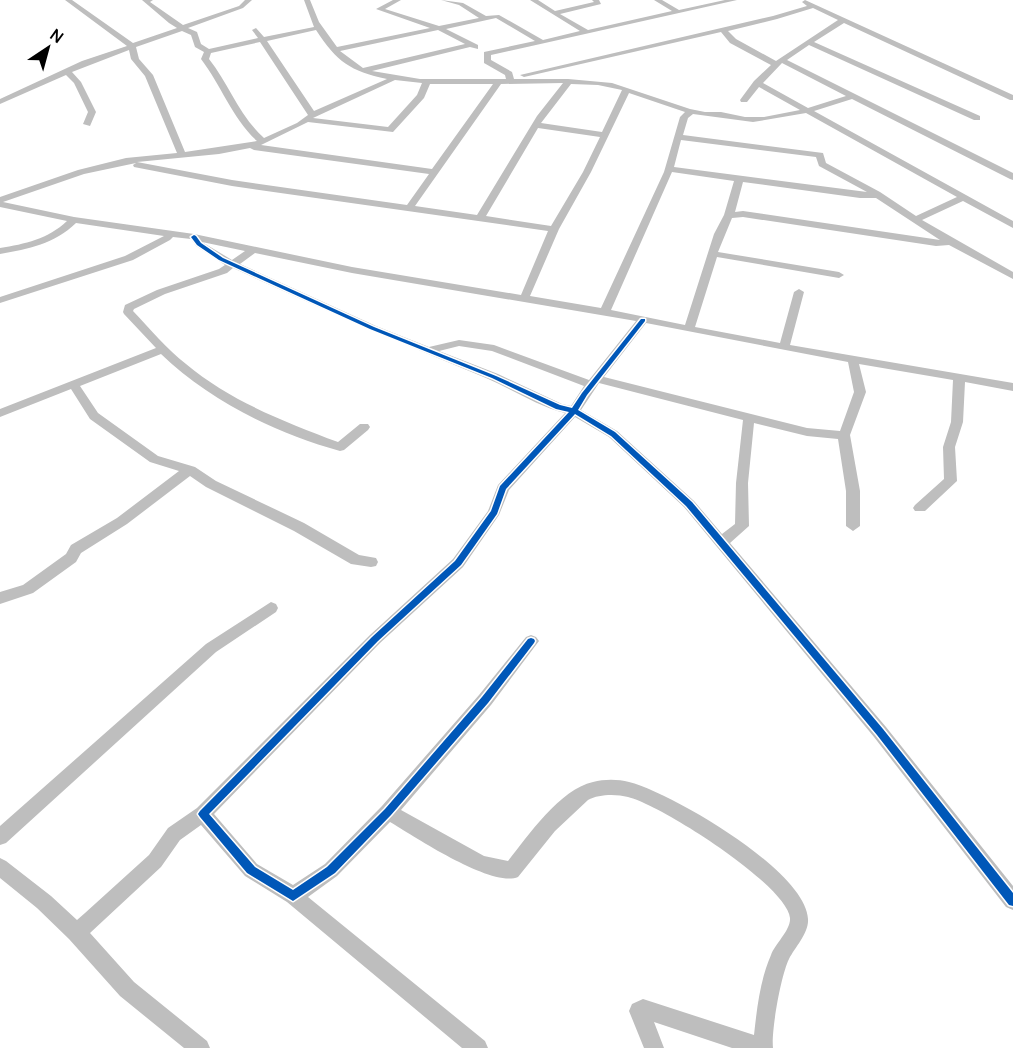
<svg xmlns="http://www.w3.org/2000/svg" width="1013" height="1048" viewBox="0 0 1013 1048" font-family="Manrope,sans-serif">
	<style>
		.lines { fill: none; stroke-linecap: round; stroke-linejoin: round }
		.minor { fill: #bebebe; fill-rule: evenodd }
		.cycleway-casing { stroke: #fff; stroke-width: 3 }
		.cycleway { fill: #0057b8; fill-rule: evenodd }
	</style>
	<rect width="100%" height="100%" fill="#fff"/>
	<g class="lines">
		<path class="minor" d="M65 0H72L133 43 177 28 169 23 142 0H153L150 2 183 25 239 6 245 0H252L243 8 188 28 197 32 201 44 209 49 258 38 252 30 256 28 264 37 314 27 304 0H310L319 22 337 47 430 28 376 9 393 0H401L385 9 439 26 479 18 459 5 441 0 463 3 486 16 499 15 543 40 580 31 530 0H538L555 11 594 2 592 0H599L601 4 560 14 588 30 672 11 654 0H662L679 10 725 0H737L491 55V60L512 72 514 79H568L612 83 690 109 705 112H721L745 117H764L800 110 759 87 747 102H741L740 100 754 81 771 65 730 43 721 32 524 77 520 75 773 16 807 6 802 2 805 0 1013 95V100H1010L844 23 814 42 980 116V120H974L809 45 787 60 1013 173V180L1010 179 852 99 814 111 1013 221V228L963 201 922 220 1013 272V279L949 245 936 246 743 217 732 218 718 252 839 272 844 275 839 278 717 257 695 327 780 343 794 292 799 289 804 292 790 345 1013 383V391L965 382 963 422 955 447 957 481 925 511H915L913 508 915 505 944 479 943 447 951 422 953 380 859 364 866 392 850 435 860 491V526L853 531 846 526V491L838 439 807 436 754 423 748 483 749 526 730 543 886 727 1013 886V910L1006 907 874 737 684 507 609 437 575 417 509 490 499 515 463 567 380 643 214 814 257 864 293 885 325 864 382 806 479 695 526 637 531 635 536 637 539 641 491 705 401 810 484 856 508 861C528 836 560 789 593 782 604 779 618 779 629 782 672 793 806 871 808 919 809 933 795 947 789 959 781 975 771 1031 773 1048H732L654 1022 664 1048H644L629 1011 632 1004 643 999 754 1035C757 1008 760 980 771 955 775 944 791 930 790 918 787 885 661 805 628 797 616 794 599 794 588 800L555 831 518 877C492 888 415 837 390 822L337 876 308 897 485 1041 488 1048H462L287 902 245 876 201 825 180 840 161 867 90 933 134 982 207 1041 210 1048H184L120 996 69 939 37 908 0 878V858L6 861 51 896 77 920 85 913 149 855 168 828 197 808 370 635 453 559 488 511 498 485 565 413C537 406 512 389 486 378 401 343 317 307 233 268L227 273 165 294 134 309 133 311C150 329 167 349 186 364 230 401 285 422 338 442L360 424H368L370 427 368 430 344 450 340 451C275 433 210 401 161 354L80 386 98 413 158 456 195 467 216 481 304 523 359 555 376 558 378 562 376 566 371 567 351 564 294 531 206 487 190 476 127 524 81 553 76 562 33 593 0 604V592L23 585 66 554 71 545 117 518 179 471 150 462 90 419 71 389 0 417V409L156 348 124 314 123 312 125 305 157 290 219 269 225 265 196 246 191 239 173 237 170 240 133 260 0 303V297L125 256 164 236 76 223C54 244 29 249 0 254V248C25 244 48 239 67 221L0 207V197L78 170 126 158 177 153 145 76 131 59 129 50 72 72 81 82 96 112 90 126 83 124 88 112 74 83 66 75 0 104V99L82 61 127 46ZM813 8 838 20 776 61 736 39 728 31 777 19ZM496 18 535 41 484 52V63L505 75 506 79H420L372 71 470 47 478 49V45L446 29ZM316 30C337 62 350 71 387 79L314 111 267 41ZM438 30 465 44 363 68 340 51ZM182 31 191 35 195 47 204 52 201 59C221 85 232 118 257 141L185 152 153 75 139 59 136 47ZM260 42 308 115 297 123 264 138C239 116 229 84 209 59L211 53ZM782 63 846 96 808 108 763 83ZM395 80 422 83 417 95 388 127 313 118ZM563 83 537 116 477 215 415 206 501 84ZM430 84H493L432 169 261 145 308 122 393 132 424 98ZM571 84 598 85 622 90 602 132 541 123ZM629 93 685 112 680 117 664 172 601 308 530 296 559 229 591 172ZM806 113 957 197 916 216 880 192 826 163 823 153 683 135 688 118 693 114 753 122ZM538 128 600 137 583 172 551 226 486 216ZM681 140 816 157 819 166 867 192 674 167ZM250 148 254 150 429 174 407 205 232 180 137 162 219 154ZM136 163 133 165 134 167 232 186 548 231 521 295 352 267 194 234 74 217 3 202 84 174ZM672 172 734 181 724 215 714 234 685 325 611 310ZM743 182 860 198H876L940 240 743 211 735 212ZM202 242 245 251 232 260ZM255 253 352 273 636 321 589 380 494 345 459 340 429 347 376 326 240 264ZM646 323 848 362 854 392 840 431 807 428 604 377ZM459 346 492 351 584 386 571 406 562 404 498 374 439 351ZM599 383 743 420 736 483 735 524 722 534 694 501 617 431 581 410Z
			M271 602 276 604 278 608 276 612 216 652 6 843 0 845V826L206 644Z"/>
		<g class="cycleway-casing">
			<path id="cycleway" d="M194 235 196 236 201 243 223 258 374 327 496 376 560 405 572 408 582 393 641 319H645V321L587 395 578 410 615 432 692 502 883 729 1013 893V906L1009 905 877 735 686 506 611 436 575 414 506 489 497 514 461 565 378 641 209 814 255 867 293 890 327 867 385 809 482 697 528 639 531 638 534 639 535 641 534 643 488 703 391 815 335 873 293 901 247 873 200 817 198 814 200 811 372 637 455 561 491 511 500 486 569 412 556 409 492 378 370 329 219 260 197 245 191 237Z"/>
		</g>
		<use href="#cycleway" class="cycleway"/>
	</g>
	<g transform="translate(48 48) rotate(36)" stroke="#ffffff" stroke-width="4.5" paint-order="stroke">
	<path d="M0-4.5L10 22L0 15L-10 22Z" fill="#000000"/>
	<text y="-9" font-size="16" font-weight="bold" text-anchor="middle" fill="#000000">N</text>
	</g>
</svg>
